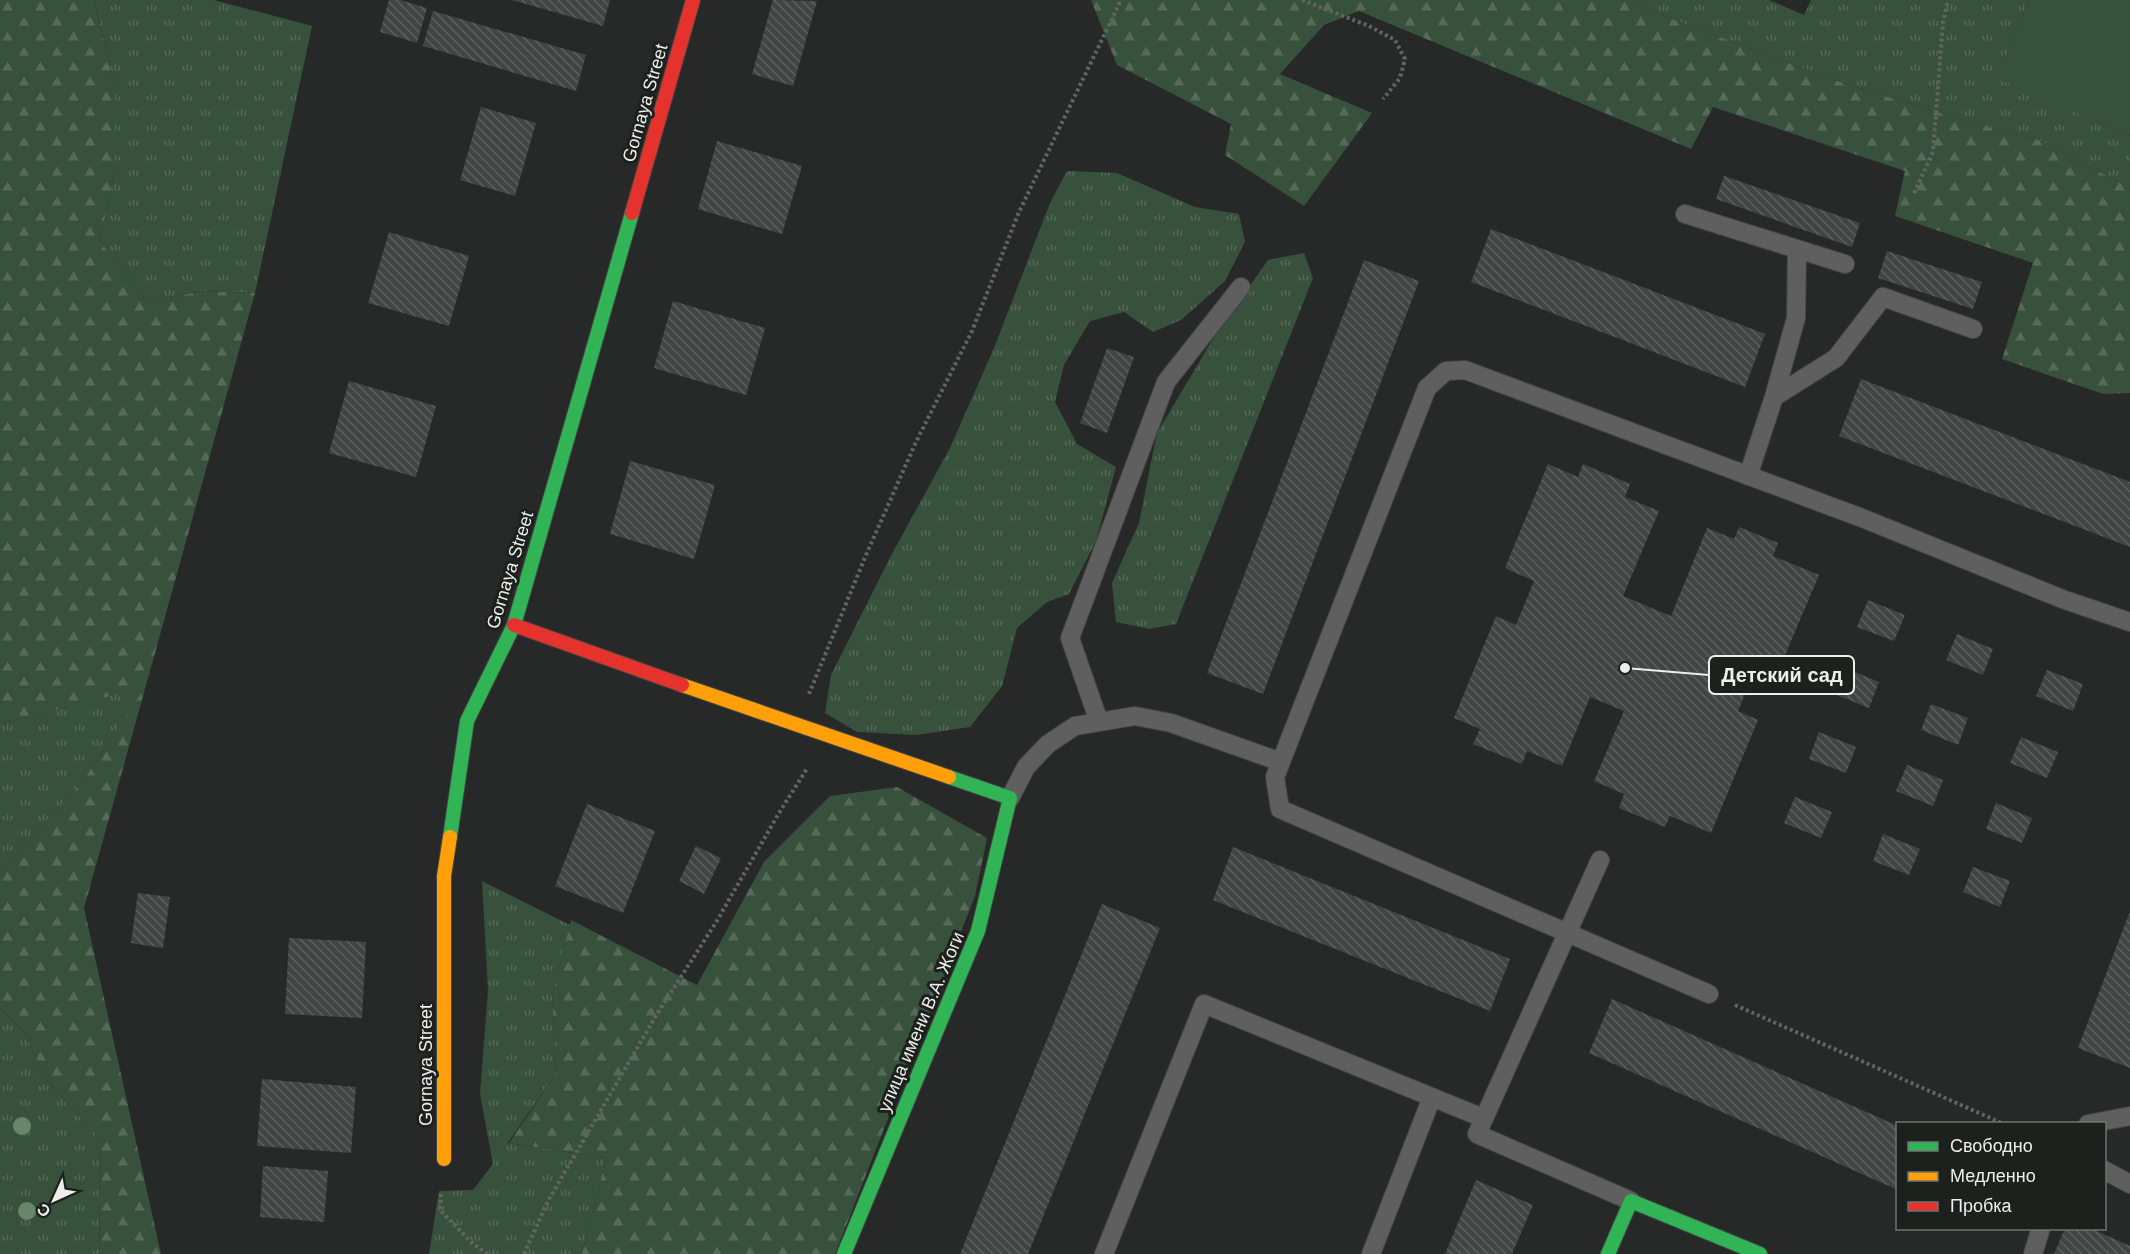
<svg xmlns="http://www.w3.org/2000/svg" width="2130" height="1254" viewBox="0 0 2130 1254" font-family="Arial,sans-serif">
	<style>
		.grass { fill: url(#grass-tufts) }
		.forest { fill: url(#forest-firs) }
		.garden { fill: #38513c }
		.building { fill: url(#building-back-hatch) }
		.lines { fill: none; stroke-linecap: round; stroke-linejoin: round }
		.lane-casing { stroke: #434543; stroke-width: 20 }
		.fast-casing { stroke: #434543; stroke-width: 16 }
		.slow-casing { stroke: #434543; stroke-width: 16 }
		.jam-casing { stroke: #434543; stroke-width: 16 }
		.path { stroke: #626463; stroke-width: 4; stroke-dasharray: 3 3; stroke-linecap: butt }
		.lane { stroke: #5e5f5e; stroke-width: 18 }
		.fast { stroke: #30b455; stroke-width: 14 }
		.slow { stroke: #ff9f0a; stroke-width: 14 }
		.jam { stroke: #e5322d; stroke-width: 14 }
		.tree { fill: #67866b }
		.labels { text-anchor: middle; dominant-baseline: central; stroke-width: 6; stroke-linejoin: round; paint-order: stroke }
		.street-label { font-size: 18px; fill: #ecefec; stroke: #1d211d }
		.leader { fill: none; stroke: #ecefec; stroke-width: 2 }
		.callout-dot { fill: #ecefec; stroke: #1d211d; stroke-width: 2 }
		.callout { fill: #1d211d; stroke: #ecefec; stroke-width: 2 }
		.callout-label { font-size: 20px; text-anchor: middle; font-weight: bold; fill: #ecefec }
	</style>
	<defs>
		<pattern id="grass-tufts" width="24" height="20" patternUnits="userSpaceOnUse" patternTransform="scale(1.5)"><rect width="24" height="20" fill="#38513c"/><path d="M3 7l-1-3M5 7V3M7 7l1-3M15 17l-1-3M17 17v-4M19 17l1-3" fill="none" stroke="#556a58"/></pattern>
		<pattern id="forest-firs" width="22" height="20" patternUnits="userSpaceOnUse" patternTransform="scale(1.5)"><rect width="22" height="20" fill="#38513c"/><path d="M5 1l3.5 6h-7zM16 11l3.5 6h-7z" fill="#556a58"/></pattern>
		<pattern id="building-back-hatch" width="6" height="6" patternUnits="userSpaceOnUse" patternTransform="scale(1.5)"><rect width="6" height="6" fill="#434544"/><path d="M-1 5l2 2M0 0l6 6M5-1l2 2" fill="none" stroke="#5e605f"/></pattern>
	</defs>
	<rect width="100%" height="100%" fill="#272928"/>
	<path class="grass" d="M94 0H214L312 26 255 293 200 291 147 303 100 241 115 169V87Z
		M1621 0H1769L1804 15 1811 0H2030L1997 77 2130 136V188L2039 140 1973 123 1843 83Z
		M1067 171 1117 173 1195 207 1239 214 1245 242 1225 281 1181 320 1153 332 1124 312 1090 321 1064 365 1055 402 1077 444 1116 467 1096 541 1069 594 1047 602 1017 628 1002 686 970 727 916 735 857 732 825 713 831 675 893 552 950 448 994 348 1050 203Z
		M1304 253 1313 278 1176 624 1149 629 1116 622 1112 583 1139 523 1157 433 1217 332 1268 260Z
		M146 686 83 781 0 871V724Z
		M482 881 570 925 552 996 556 1074 507 1144 509 1143 606 1158 582 1254H429L439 1191 473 1190 493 1164 480 1094 488 991Z
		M0 1008 24 1032 47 1081 101 1140 99 1254H0Z"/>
	<path class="forest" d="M0 0H94L115 87V169L100 241 147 303 201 291 255 293 100 851 84 908 161 1254H99L101 1140 47 1081 24 1032 0 1008V871L83 781 145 687 0 724Z
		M1091 0H1621L1843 83 1973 123 2039 140 2130 188V393L2103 394 2002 359 2033 263 1895 216 1905 171 1713 107 1691 149 1359 11 1324 25 1280 74 1372 113 1304 206 1225 155 1231 124 1117 65Z
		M897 787 987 838 975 896 835 1254H582L606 1158 509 1143 556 1074 552 996 571 920 697 985 764 862 830 796Z"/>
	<path class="garden" d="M2030 0H2130V136L1996 78Z"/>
	<path class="building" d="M389 0H400L427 8 417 43 380 32Z
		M512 0H610L603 26Z
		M773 0 817 1 793 86 752 74Z
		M433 11 586 55 576 91 423 46Z
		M481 107 536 123 515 196 460 180Z
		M717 141 802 166 782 234 698 209Z
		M1724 176 1860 223 1852 247 1716 199Z
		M1491 229 1765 334 1745 387 1471 282Z
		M389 232 469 256 449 326 368 303Z
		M1887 251 1982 282 1973 309 1878 278Z
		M1364 260 1419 281 1263 694 1207 673Z
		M673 301 765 328 746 395 654 368Z
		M1107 348 1134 357 1107 433 1080 423Z
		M1861 379 2130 482V547L1839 436Z
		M349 381 436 406 416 477 329 453Z
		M630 461 715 485 694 559 610 534Z
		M1548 464 1578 477 1583 464 1630 484 1625 497 1659 511 1623 596 1671 616 1707 528 1734 539 1739 527 1778 543 1773 556 1819 575 1769 693 1749 684 1738 711 1758 720 1711 833 1670 816 1665 827 1619 808 1624 794 1594 781 1624 711 1590 697 1562 766 1527 751 1522 764 1473 744 1480 729 1454 718 1496 616 1516 625 1534 581 1505 568Z
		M1868 600 1905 615 1894 641 1857 627Z
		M1957 634 1993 649 1983 675 1946 660Z
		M1843 667 1879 682 1869 708 1832 693Z
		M2047 670 2083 684 2073 711 2036 696Z
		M1931 704 1968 718 1958 745 1921 730Z
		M1819 732 1856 747 1846 773 1809 759Z
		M2021 737 2058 752 2047 778 2010 763Z
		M1907 765 1943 780 1933 806 1896 791Z
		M1795 797 1832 812 1821 838 1784 823Z
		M1996 803 2032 818 2022 843 1986 829Z
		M587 804 655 831 623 913 555 886Z
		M1883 834 1920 849 1909 875 1873 861Z
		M696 846 721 858 704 894 679 881Z
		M1233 847 1510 959 1490 1011 1213 900Z
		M1973 867 2010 881 2000 907 1963 892Z
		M138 893 170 897 163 948 131 943Z
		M1102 904 1160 928 1028 1254H960Z
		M2130 911V1068L2078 1048Z
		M289 938 366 942 362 1018 285 1014Z
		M1612 999 1898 1126V1190L1589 1053Z
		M262 1079 356 1087 351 1153 257 1146Z
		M263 1166 328 1171 324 1222 260 1217Z
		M1476 1180 1533 1205 1512 1254H1445Z
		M2065 1228H2090L2130 1246V1254H2054Z"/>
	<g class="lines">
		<g class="lane-casing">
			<path id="lane" d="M1685 214 1845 264
				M1774 397 1836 358 1883 297 1973 329
				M1748 476 1774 397 1796 318 1797 249
				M1099 722 1070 638 1166 382 1241 287
				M1010 798 1026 767 1048 744 1075 726 1135 716 1171 723 1281 762
				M1600 860 1477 1134 1631 1201
				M1709 994 1280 809 1275 777 1427 388 1446 371 1465 370 1862 518 2065 600 2130 622
				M2088 1124 2130 1116
				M2104 1170 2130 1184
				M1104 1254 1204 1004 1483 1118
				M1371 1254 1432 1097
				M2033 1254 2041 1228"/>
		</g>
		<g class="fast-casing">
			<path id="fast" d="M450 837 467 721 514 625 632 213
				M844 1254 978 931 1010 798 949 777
				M1608 1254 1631 1201 1760 1254"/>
		</g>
		<g class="slow-casing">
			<path id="slow" d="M682 685 949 777
				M444 1159V876L450 837"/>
		</g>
		<g class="jam-casing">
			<path id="jam" d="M632 213 693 0
				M514 625 682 685"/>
		</g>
		<path class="path" d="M1302 0 1369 26 1395 40 1405 59 1400 78 1383 99
			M1914 193 1933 152 1943 22 1948 0
			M809 694 866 555 916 442 972 331 1019 212 1121 0
			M1735 1005 2004 1124
			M441 1194 440 1210 471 1242 487 1254
			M524 1254 548 1201 657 1014 715 924 779 813 808 767"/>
		<use href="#lane" class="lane"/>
		<use href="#fast" class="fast"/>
		<use href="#slow" class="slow"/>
		<use href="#jam" class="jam"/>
	</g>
	<g class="tree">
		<circle cx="22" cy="1126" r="9"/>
		<circle cx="27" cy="1211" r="9"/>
	</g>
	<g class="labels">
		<g class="street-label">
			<text transform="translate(645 103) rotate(-74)">Gornaya Street</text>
			<text transform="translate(510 570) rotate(-73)">Gornaya Street</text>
			<text transform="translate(921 1022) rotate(-67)">улица имени В.А. Жоги</text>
			<text transform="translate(426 1065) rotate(-90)">Gornaya Street</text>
		</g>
	</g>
	<path class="leader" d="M1625 668L1709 675"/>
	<circle class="callout-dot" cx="1625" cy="668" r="6"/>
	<rect class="callout" x="1709" y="656" width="145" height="38" rx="6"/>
	<g class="callout-label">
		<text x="1782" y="682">Детский сад</text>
	</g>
	<rect x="1896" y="1122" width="210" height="108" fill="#1d211d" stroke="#707370" stroke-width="1.5"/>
	<rect x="1908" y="1142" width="30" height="9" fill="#30b455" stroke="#707370" stroke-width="1.5"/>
	<text x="1950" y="1152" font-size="18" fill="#ecefec">Свободно</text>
	<rect x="1908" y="1172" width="30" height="9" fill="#ff9f0a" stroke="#707370" stroke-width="1.5"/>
	<text x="1950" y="1182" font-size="18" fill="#ecefec">Медленно</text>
	<rect x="1908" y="1202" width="30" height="9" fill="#e5322d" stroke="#707370" stroke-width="1.5"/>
	<text x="1950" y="1212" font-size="18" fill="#ecefec">Пробка</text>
	<g transform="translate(54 1200) rotate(225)" stroke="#1d211d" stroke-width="4.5" paint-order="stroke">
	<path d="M0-4.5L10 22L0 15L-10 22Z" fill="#ecefec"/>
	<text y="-9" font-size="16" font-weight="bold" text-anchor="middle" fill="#ecefec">С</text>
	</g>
</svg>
